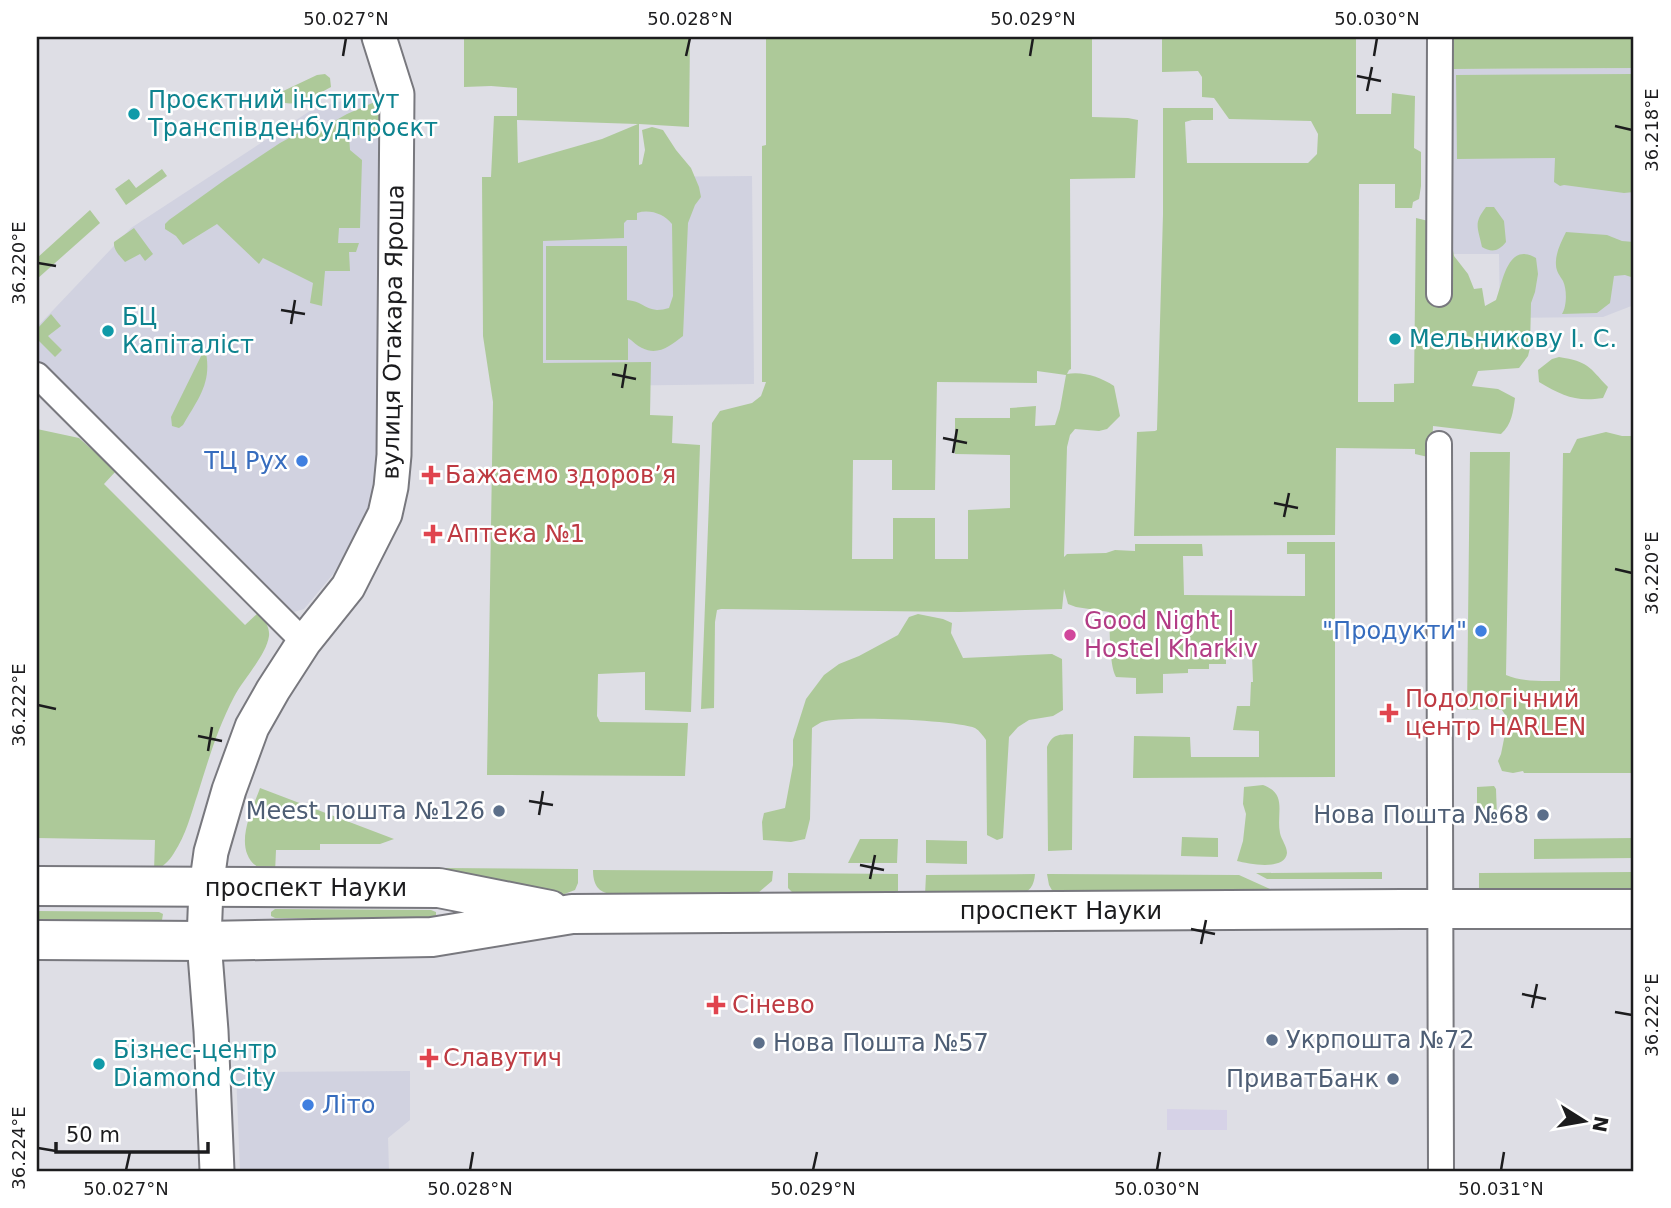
<svg xmlns="http://www.w3.org/2000/svg" width="1671" height="1208" viewBox="0 0 1671 1208" font-family="'DejaVu Sans',sans-serif">
	<style>
		.built { fill: #d1d2e0 }
		.industrial { fill: #d6d2e7 }
		.green { fill: #adc999; fill-rule: evenodd }
		.lines { fill: none; stroke-linecap: round; stroke-linejoin: round }
		.street-casing { stroke: #78787e; stroke-width: 28 }
		.secondary-casing { stroke: #78787e; stroke-width: 37 }
		.primary-casing { stroke: #78787e; stroke-width: 42 }
		.street { stroke: #fff; stroke-width: 24 }
		.secondary { stroke: #fff; stroke-width: 33 }
		.primary { stroke: #fff; stroke-width: 38 }
		.ticks { fill: none; stroke: #1c1c1e; stroke-width: 2.5 }
		.culture-dot { fill: #0f9aa8; stroke: #fff; stroke-width: 2.5 }
		.shop-dot { fill: #3f7fe0; stroke: #fff; stroke-width: 2.5 }
		.health-dot { fill: #e0444e; stroke: #fff; stroke-width: 2.5 }
		.hotel-dot { fill: #d1479c; stroke: #fff; stroke-width: 2.5 }
		.service-dot { fill: #5c6f8a; stroke: #fff; stroke-width: 2.5 }
		.labels { text-anchor: middle; dominant-baseline: central; stroke-width: 5; stroke-linejoin: round; paint-order: stroke }
		.culture-label { font-size: 24px; fill: #0d838f; stroke: #fff; text-anchor: start }
		.street-label { font-size: 24px; fill: #1c1c1e; stroke: #fff }
		.shop-label { font-size: 24px; fill: #366cbe; stroke: #fff; text-anchor: end }
		.health-label { font-size: 24px; fill: #be3a42; stroke: #fff; text-anchor: start }
		.hotel-label { font-size: 24px; fill: #b23c85; stroke: #fff; text-anchor: start }
		.service-label { font-size: 24px; fill: #4e5e75; stroke: #fff; text-anchor: end }
		.neatline { fill: none; stroke: #1c1c1e; stroke-width: 2.5 }
		.ticks-label { font-size: 18px; text-anchor: middle; fill: #1c1c1e }
	</style>
	<rect width="100%" height="100%" fill="#dedee5"/>
	<path class="built" d="M1634 68V305L1603 317 1500 318 1499 254H1452L1451 69Z
		M386 89 382 461 374 504 334 573 304 609 294 612 168 487 37 362V327L131 228 313 109Z
		M752 176 754 384 516 387 514 178Z
		M410 1071V1120L388 1138 389 1171H240L236 1072Z"/>
	<path class="industrial" d="M1167 1109 1227 1110V1130H1167Z"/>
	<path class="green" d="M464 37H690L689 127 639 124V165L642 164 645 150 642 130 652 127 663 130 676 150 691 168 699 187 701 197 695 205 688 223 683 336C670 346 658 356 642 348 637 346 633 341 628 338V360H546V246H627V300C641 301 645 309 657 310 661 310 665 309 669 308L673 296 672 224C664 214 650 209 637 213V220H627L624 223V238L543 241V363L651 362 650 415 673 416 672 443 700 445 691 712 645 710V672L598 674 597 716 600 722 688 723 685 776 487 775 493 402 483 336 482 177H491L494 116H517V88L491 86 464 87ZM517 120 637 124H638L602 139 518 163Z
		M766 37H1092V117L1128 118 1138 120 1135 178 1070 179 1071 369 1069 370 1067 374C1082 371 1101 377 1114 386L1120 416 1107 429 1099 431 1075 429 1070 435 1067 447 1064 557 1067 554 1106 553 1115 550 1135 551V544H1202L1203 556H1183L1184 595 1305 596V554H1287V542H1335V777L1133 778 1134 736 1190 737 1191 757H1259V731L1233 730 1237 706H1250L1251 682H1253L1252 655 1226 656V664H1209V669H1188V673L1163 674V693L1136 694V678L1116 677C1109 664 1110 629 1109 612L1076 607 1068 604 1064 589 1062 609 959 612 721 609 717 610 715 622 714 708 701 709 712 423 720 411 752 403 761 396 766 382H762V146L766 145ZM1037 371 1066 375 1060 409 1055 425 1035 426 1036 406 1010 408V418H955V454L1010 455V508L968 510V559H935V518H893V559H852L853 460H892V490H935L937 382 1037 383Z
		M1162 37H1356V114H1391L1392 93 1415 96 1414 148 1421 152V186L1419 199 1413 202 1412 208H1395V184H1359L1358 402H1394V384L1414 383 1416 218 1445 225 1451 240 1454 256 1468 274 1474 289 1482 288 1485 306 1496 300C1503 281 1508 241 1536 258L1538 274 1535 292 1531 303 1530 348 1528 356 1519 368 1478 371 1472 386 1498 389 1515 398C1513 412 1512 424 1501 434L1433 426 1432 449 1428 457 1415 454V449L1336 448 1335 535 1134 536 1137 432 1155 431 1157 430 1163 214V108H1213V120H1192L1185 122 1187 163H1308L1317 154 1318 134 1311 121 1229 119 1214 98 1202 97V77L1198 71 1162 72Z
		M1450 37H1634V68L1451 69Z
		M325 74 330 78 331 87C316 95 296 109 279 101V93L317 75Z
		M1634 74V192L1624 193 1564 185 1560 186 1554 182 1555 158 1457 159 1456 75Z
		M377 101 379 115 377 133 349 136 350 150 362 160 360 228H339L338 243H359L356 252H349L350 271H325L322 306 310 303 313 283 263 258 259 264 217 224 183 245 176 236 165 229V224L169 220 226 179 280 143 300 132H315L347 114Z
		M162 169 167 176 126 205 115 189 129 179 136 188Z
		M1486 207H1494L1504 221 1506 242C1499 251 1492 253 1482 247 1478 227 1473 224 1486 207Z
		M90 210 100 223 37 279V258Z
		M134 228 153 254 145 261 140 254 125 262C121 257 113 250 114 242Z
		M1566 232 1607 235 1622 241 1634 242V278L1625 275 1614 276 1610 303 1597 313 1562 314C1567 306 1567 289 1563 281 1560 276 1556 271 1556 265 1555 254 1561 242 1566 232Z
		M51 314 61 326 48 336 62 350 55 357 37 339V329Z
		M205 348C213 382 199 397 183 425L179 428 172 426 171 417Z
		M1559 357C1589 362 1588 366 1608 387L1603 398C1575 402 1563 396 1539 382L1538 370 1552 359Z
		M37 429 79 438 116 471 104 484 245 625 259 612C264 619 270 627 269 636 266 656 243 679 234 697 218 727 208 761 198 793 191 814 186 835 174 853 169 861 163 867 154 871L155 840 37 838Z
		M1606 432 1622 436H1634V773H1524L1523 771 1513 773 1502 771 1498 761 1501 754 1508 719 1502 710 1495 709 1467 710 1470 452H1510L1506 675C1522 682 1543 681 1560 681L1563 453H1570L1577 439Z
		M918 614 943 619 952 623 951 633 963 658 1052 654 1062 659 1063 710 1053 716 1029 720 1018 727 1009 737 1003 838 997 840 987 835 986 740C983 736 980 731 975 728 958 720 841 715 822 722 821 722 813 727 812 728L810 819 805 839 791 842 763 840 762 822 764 813 785 808 793 765V740L806 699 824 675 839 664 859 656 898 635 909 617Z
		M1073 734 1072 850 1048 851 1047 747C1053 733 1059 735 1073 734Z
		M1263 785C1288 794 1276 813 1280 833 1281 839 1287 846 1287 853 1285 871 1249 864 1237 861L1243 841 1246 814 1243 804 1244 787Z
		M1494 786 1496 789 1497 817H1483V810H1477V787Z
		M260 788 394 839 380 844H320V850H276L275 873C270 871 263 871 259 868 231 850 252 811 260 788Z
		M1182 837 1218 838V857L1181 856Z
		M1634 838V858L1534 859V839Z
		M860 839H898L897 863H848Z
		M926 840 967 841V864L926 863Z
		M442 868 578 869V883L575 890 559 896 442 880Z
		M593 870 773 871 772 881 758 893 612 894C598 893 593 884 593 870Z
		M1382 872V879H1267L1256 873Z
		M1634 872V896H1479V873Z
		M788 873 898 874V893L799 894 793 893 788 888Z
		M1035 874C1034 886 1030 891 1019 896L925 895 926 875Z
		M1047 874 1239 875 1270 889 1251 891 1053 892 1049 885Z
		M275 909 431 910 436 912V915L430 918H275L271 916V912Z
		M37 911 159 912 163 914 162 920 158 922 37 921Z"/>
	<g class="lines">
		<g class="street-casing">
			<path id="street" d="M1439 294 1440 37
				M37 375 304 642
				M1439 444 1441 1171"/>
		</g>
		<g class="secondary-casing">
			<path id="secondary" d="M217 1171 211 1031 204 941 206 888 211 852 229 790 252 727 273 690 304 642 348 587 385 514 391 487 394 455 397 94 379 37"/>
		</g>
		<g class="primary-casing">
			<path id="primary" d="M37 886 439 888 550 910
				M37 940 204 941 432 937 572 914 1403 909H1634"/>
		</g>
		<use href="#street" class="street"/>
		<use href="#secondary" class="secondary"/>
		<use href="#primary" class="primary"/>
	</g>
	<path class="ticks" d="M343 56 346 38M686 56 690 38M1030 56 1033 38M1374 56 1377 38M1357 76 1381 81M1367 91 1372 67M1615 126 1632 130M38 263 56 266M281 310 305 314M291 324 295 300M612 374 636 379M622 388 626 364M943 438 967 443M953 453 957 429M1274 503 1298 508M1284 517 1289 493M1615 569 1632 573M38 705 56 709M198 736 222 741M208 751 212 727M529 801 553 805M539 815 543 791M860 865 884 870M870 879 875 855M1191 929 1215 934M1201 944 1206 920M1522 994 1546 999M1532 1008 1537 984M1615 1012 1632 1015M38 1148 56 1151M126 1170 130 1152M470 1170 473 1152M813 1170 817 1152M1157 1170 1160 1152M1501 1170 1504 1152"/>
	<g class="culture-dot">
		<circle cx="134" cy="114" r="7"/>
		<circle cx="108" cy="331" r="7"/>
		<circle cx="1395" cy="339" r="7"/>
		<circle cx="99" cy="1064" r="7"/>
	</g>
	<g class="shop-dot">
		<circle cx="302" cy="461" r="7"/>
		<circle cx="1481" cy="631" r="7"/>
		<circle cx="308" cy="1105" r="7"/>
	</g>
	<g class="health-dot">
		<path d="M427.5 464.5h7v7h7v7h-7v7h-7v-7h-7v-7h7z"/>
		<path d="M429.5 523.5h7v7h7v7h-7v7h-7v-7h-7v-7h7z"/>
		<path d="M1385.5 702.5h7v7h7v7h-7v7h-7v-7h-7v-7h7z"/>
		<path d="M712.5 994.5h7v7h7v7h-7v7h-7v-7h-7v-7h7z"/>
		<path d="M425.5 1047.5h7v7h7v7h-7v7h-7v-7h-7v-7h7z"/>
	</g>
	<circle class="hotel-dot" cx="1070" cy="635" r="7"/>
	<g class="service-dot">
		<circle cx="499" cy="811" r="7"/>
		<circle cx="1543" cy="815" r="7"/>
		<circle cx="1272" cy="1040" r="7"/>
		<circle cx="759" cy="1043" r="7"/>
		<circle cx="1393" cy="1079" r="7"/>
	</g>
	<g class="labels">
		<g class="culture-label">
			<text x="148" y="100">Проєктний інститут<tspan x="148" dy="28">Транспівденбудпроєкт</tspan></text>
			<text x="122" y="317">БЦ<tspan x="122" dy="28">Капіталіст</tspan></text>
			<text x="1409" y="339">Мельникову І. С.</text>
			<text x="113" y="1050">Бізнес-центр<tspan x="113" dy="28">Diamond City</tspan></text>
		</g>
		<g class="street-label">
			<text transform="translate(393 332) rotate(-89)">вулиця Отакара Яроша</text>
			<text x="306" y="888">проспект Науки</text>
			<text x="1061" y="911">проспект Науки</text>
		</g>
		<g class="shop-label">
			<text x="288" y="461">ТЦ Рух</text>
			<text x="1467" y="631">"Продукти"</text>
			<text x="322" y="1105" text-anchor="start">Літо</text>
		</g>
		<g class="health-label">
			<text x="445" y="475">Бажаємо здоровʼя</text>
			<text x="447" y="534">Аптека №1</text>
			<text x="1405" y="699">Подологічний<tspan x="1405" dy="28">центр HARLEN</tspan></text>
			<text x="732" y="1005">Сінево</text>
			<text x="443" y="1058">Славутич</text>
		</g>
		<g class="hotel-label">
			<text x="1084" y="621">Good Night |<tspan x="1084" dy="28">Hostel Kharkiv</tspan></text>
		</g>
		<g class="service-label">
			<text x="485" y="811">Meest пошта №126</text>
			<text x="1529" y="815">Нова Пошта №68</text>
			<text x="1286" y="1040" text-anchor="start">Укрпошта №72</text>
			<text x="773" y="1043" text-anchor="start">Нова Пошта №57</text>
			<text x="1379" y="1079">ПриватБанк</text>
		</g>
	</g>
	<rect width="1671" height="1208" fill="none" stroke="#ffffff" stroke-width="77"/>
	<g transform="translate(1584 1121) rotate(101)" stroke="#ffffff" stroke-width="5" paint-order="stroke">
	<path d="M0-5L12 26L0 18L-12 26Z" fill="#1c1c1e"/>
	<text y="-10" font-size="19" font-weight="bold" text-anchor="middle" fill="#1c1c1e">N</text>
	</g>
	<path d="M56 1142v10h152v-10" fill="none" stroke="#1c1c1e" stroke-width="3.5"/>
	<text x="66" y="1142" font-size="21" fill="#1c1c1e" stroke="#ffffff" stroke-width="5" paint-order="stroke">50 m</text>
	<rect x="38" y="38" width="1594" height="1132" class="neatline"/>
	<g class="ticks-label">
		<text x="346" y="25">50.027°N</text>
		<text x="690" y="25">50.028°N</text>
		<text x="1033" y="25">50.029°N</text>
		<text x="1377" y="25">50.030°N</text>
		<text transform="translate(1652 130) rotate(-90)" y="6">36.218°E</text>
		<text transform="translate(19 263) rotate(-90)" y="6">36.220°E</text>
		<text transform="translate(1652 573) rotate(-90)" y="6">36.220°E</text>
		<text transform="translate(19 705) rotate(-90)" y="6">36.222°E</text>
		<text transform="translate(1652 1015) rotate(-90)" y="6">36.222°E</text>
		<text transform="translate(19 1148) rotate(-90)" y="6">36.224°E</text>
		<text x="126" y="1195">50.027°N</text>
		<text x="470" y="1195">50.028°N</text>
		<text x="813" y="1195">50.029°N</text>
		<text x="1157" y="1195">50.030°N</text>
		<text x="1501" y="1195">50.031°N</text>
	</g>
</svg>
